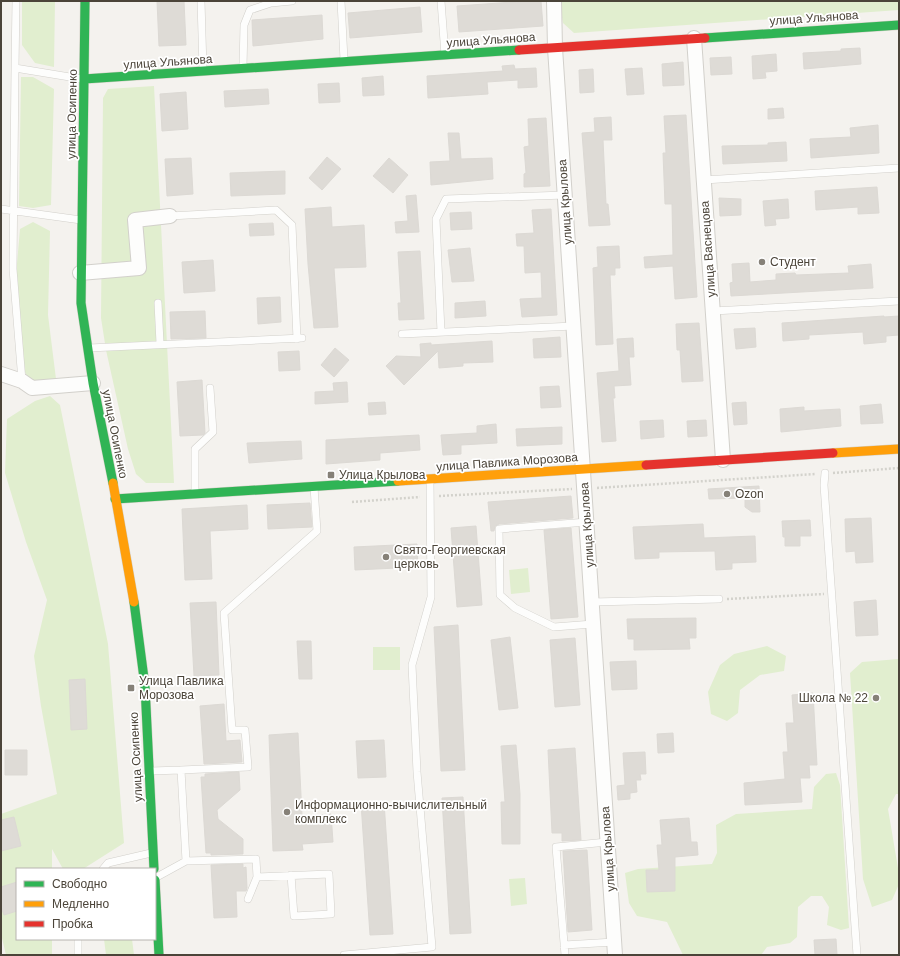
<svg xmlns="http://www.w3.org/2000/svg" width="900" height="956" viewBox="0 0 900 956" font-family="Helvetica,sans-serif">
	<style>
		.green { fill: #e1eecf }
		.building { fill: #dedbd6; stroke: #dcd9d4 }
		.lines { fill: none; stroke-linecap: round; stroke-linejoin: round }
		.lane-casing { stroke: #d2d0cb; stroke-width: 8 }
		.street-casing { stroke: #d2d0cb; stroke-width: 16 }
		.fast-casing { stroke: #d3cfc5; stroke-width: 10 }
		.slow-casing { stroke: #d3cfc5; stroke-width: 10 }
		.jam-casing { stroke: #d3cfc5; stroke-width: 10 }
		.path { stroke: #d3d2cc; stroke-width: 2.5; stroke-dasharray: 2 2; stroke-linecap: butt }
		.lane { stroke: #fdfdfc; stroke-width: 7 }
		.street { stroke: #fdfdfc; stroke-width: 14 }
		.fast { stroke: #30b455; stroke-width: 9 }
		.slow { stroke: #ff9f0a; stroke-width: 9 }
		.jam { stroke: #e5322d; stroke-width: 9 }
		.poi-dot { fill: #868178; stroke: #fff; stroke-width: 1.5 }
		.labels { text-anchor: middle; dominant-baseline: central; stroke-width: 3.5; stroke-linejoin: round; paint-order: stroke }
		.street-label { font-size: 12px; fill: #4b4439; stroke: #fff }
		.poi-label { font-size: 12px; fill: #4b4439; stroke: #fff; text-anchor: start }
	</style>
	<rect width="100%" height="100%" fill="#f4f2ee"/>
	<path class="green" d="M22 1H55L54 67 35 63 22 45Z
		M559 1H899V10L574 33 563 23Z
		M21 77H33L54 89 51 205 33 208 19 206Z
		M154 86 174 483H146L136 474 128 449 106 350 101 318 103 98 108 89Z
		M33 222 50 231 48 315 56 379 30 383 16 352 14 298 20 229Z
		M50 396 60 405 108 644 124 843 83 869H63L52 849V869H17V939H52V955H6L1 934V814L57 794 41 706 34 656 47 600 26 542 5 473 7 419 35 401Z
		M528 568 530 592 511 594 509 570Z
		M767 646 786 656 784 671 760 675 740 690 738 713 727 721 711 714 708 692 720 665 734 654Z
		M373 647H400V670H373Z
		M899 659V794H896L888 809 899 874V884L892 900 872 907 863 879 850 673 862 662Z
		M836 773 840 785 849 928 841 930 827 925 829 907 822 896H811L798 907 797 937 790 943 767 947 761 955H683L667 922 637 916 629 903 625 873 638 869 712 864 717 853 716 825 736 814 812 809 814 787 826 774Z
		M525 878 527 904 511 906 509 879Z
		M104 939H132L134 955H106Z"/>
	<path class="building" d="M157 1H184L186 45 159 46Z
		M527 1H541L543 26 459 32 457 6Z
		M420 7 422 32 350 38 348 13Z
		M322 15 323 39 253 46 252 20Z
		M860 48 861 64 804 69 803 53 841 51V49Z
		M776 54 777 71 765 72 766 78 753 79 752 56Z
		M731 57 732 74 711 75 710 58Z
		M683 62 684 85 663 86 662 64Z
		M514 65 515 69 536 68 537 87 518 88V80L487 82 488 94 428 98 427 76 503 71 502 66Z
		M642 68 644 94 627 95 625 69Z
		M593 69 594 92 580 93 579 70Z
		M383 76 384 95 363 96 362 78Z
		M339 83 340 102 319 103 318 84Z
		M268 89 269 104 225 107 224 91Z
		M186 92 188 129 162 131 160 94Z
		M783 108 784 118 768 119V109Z
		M686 115 697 297 675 299 673 266 645 268 644 257 673 255 672 204H665L663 153H666L664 116Z
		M611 117 612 140H603L606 204H608L610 225 589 226 582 133 595 132 594 118Z
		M546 118 550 186 524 187V174L526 173 524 147 529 146 528 119Z
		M878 125 879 153 811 158 810 139 851 137 850 128Z
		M448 133H459L461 159 492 158 493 179 431 185 430 162 450 161Z
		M786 142 787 161 723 164 722 146 768 145V143Z
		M327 157 341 169 322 190 309 178Z
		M191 158 193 194 167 196 165 159Z
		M389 158 408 175 393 193 373 176Z
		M285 171V194L231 196 230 173Z
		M877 187 879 213 858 214V207L816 210 815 191Z
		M416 195 419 232 396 233 395 222 408 221 406 196Z
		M719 198 741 199V215L720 216Z
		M788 199 789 218 775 219 776 225 765 226 763 201Z
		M331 207 332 227 364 225 366 267 334 268 338 327 314 328 308 264 305 209Z
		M551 209 557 315 522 317 520 299 542 298 541 272 525 273 524 246H517L516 234 534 233 532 210Z
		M471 212 472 229 451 230 450 213Z
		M273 223 274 235 250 236 249 224Z
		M619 246 620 268H615V275H610L613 344 596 345 593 268 598 267 597 247Z
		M470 248 474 281 452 282 448 250Z
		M420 251 424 319 399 320 398 303H401L398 252Z
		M213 260 215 291 184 293 182 262Z
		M749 263 750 282 776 280V274L795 273 796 275 849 273 848 266 871 264 873 288 731 296 730 283 733 282 732 264Z
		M280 297 281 322 258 324 257 298Z
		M485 301 486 316 455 318V303Z
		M205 311 206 338 171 339 170 312Z
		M884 316V317L899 316V335L886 336V342L864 344 863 332 809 335V339L783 341 782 323Z
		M699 323 703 381 682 382 680 350H677L676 324Z
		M755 328 756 347 736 349 734 329Z
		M560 337 561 357 534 358 533 339Z
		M633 338 634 357H629L631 385 614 386 615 398H613L616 441 602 442 597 373 619 371 617 339Z
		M492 341 493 362 463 363V366L439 368 438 351 404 385 386 366 396 356 421 357 420 344 431 343V345Z
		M335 348 349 360 334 377 321 365Z
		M299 351 300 370 279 371 278 352Z
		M202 380 205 433 203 435 180 436 177 382Z
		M347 382 348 402 315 404V392L334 391 333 383Z
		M559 386 561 407 541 408 540 387Z
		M385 402 386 414 369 415 368 403Z
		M746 402 747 424 734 425 732 403Z
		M881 404 883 423 861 424 860 406Z
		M804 407V411L840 409 841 426 781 432 780 409Z
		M663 420 664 437 641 439 640 421Z
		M706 420 707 436 688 437 687 421Z
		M496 424 497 443 461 445V454L443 455 441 435 477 433V426Z
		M562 427V444L517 446 516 429Z
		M419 435 420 450 380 453V460L326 464V440Z
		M301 441 302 459 249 463 247 443Z
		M759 486 760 512H752L745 507V498L709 499 708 489Z
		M571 496 573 518 499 524 495 526 494 531H491L488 502Z
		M310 503 312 527 268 529 267 505Z
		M247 505 248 529 210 531 212 579 185 580 182 509Z
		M871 518 873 562 856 563 855 551 846 552 845 519Z
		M810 520 811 536H800V546H785V537H783L782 521Z
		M703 524 704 538 755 536 756 562 732 563V569L716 570 715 551 659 552V558L635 559 633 527Z
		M476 526 482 605 457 607 451 528Z
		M571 528 578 617 551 619 544 530Z
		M417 544 418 567 355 570 354 547Z
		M876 600 878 635 856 636 854 602Z
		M216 602 219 675 194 676 190 603Z
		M696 618V638H689L690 649 634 650V639H628L627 619Z
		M458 625 465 770 441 771 434 627Z
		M510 637 518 708 499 710 491 640Z
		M575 638 580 705 555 707 550 640Z
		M297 641H311L312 679H299Z
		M636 661 637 689 612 690 610 662Z
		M85 679 87 729 71 730 69 680Z
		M813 693 817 765H809L810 778H800L802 802 745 805 744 783 785 779 783 752H788L786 723H794L792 695Z
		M224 704 226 741 240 740 242 762 204 764 200 706Z
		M298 733 302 816 331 814 333 842 302 844 303 850 273 851 269 735Z
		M673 733 674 752 658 753 657 734Z
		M384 740 386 777 358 778 356 741Z
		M516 745 520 794V844H502L501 802H505L501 746Z
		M575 748 581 840 562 841V833H552L548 750Z
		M5 750H27V775H5Z
		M645 752 646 774H640L641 780H636L637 792 630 793V799L618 800 617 786 625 785 623 753Z
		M239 772 240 790 217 810 218 819 243 839V854L211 855V853H206L201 777H205V774Z
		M463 797 471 933 450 934 442 798Z
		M384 802 393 934 370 935 361 803Z
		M14 817 21 846 1 851V820Z
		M689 818 691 842H697L698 855 675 857V891L647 892 646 870H659L657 845H662L660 820Z
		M587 850 592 930 568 932 563 851Z
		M243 864V868L246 867 247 888 246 891H236L237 917 214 918 211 865Z
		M17 882V911L4 915 1 907V887Z
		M836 939 837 955H815L814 940Z"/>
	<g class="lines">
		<g class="lane-casing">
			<path id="lane" d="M16 1 15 68 82 79
				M201 1 203 69
				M341 1 344 60
				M441 1 445 55
				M243 67 244 25 250 10 271 3 292 1
				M15 68 13 269 22 381
				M704 180 899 168
				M1 209 81 220
				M170 216 276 210 292 225 297 339
				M158 303 160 343
				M713 311 899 301
				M441 332 436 219 446 199 565 195
				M402 334 574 326
				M89 348 302 338
				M825 473 824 485 857 955
				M195 494V449L213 432 210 388
				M587 522 499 529 500 595 515 608 554 627 593 624
				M592 602 719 599
				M181 770 248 767 245 730H232L224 613 317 531 314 487
				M151 771 181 770 186 861 155 878
				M186 861 256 859 257 877 248 899
				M103 869 108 863 151 853
				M257 877 329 874 331 914 294 916 291 875
				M78 939V955
				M564 945 614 942
				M344 955 432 947 417 772 412 665 431 597 430 479
				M565 955 556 847 607 842"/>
		</g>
		<g class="street-casing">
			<path id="street" d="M554 1 555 48 615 955
				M694 38 723 460
				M80 273 139 268 135 220 170 216
				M1 374 22 381 32 388 93 383"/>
		</g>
		<g class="fast-casing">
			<path id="fast" d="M85 1 81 303 93 383 113 483
				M705 38 899 25
				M84 79 519 50
				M115 499 398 481
				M134 602 145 686 154 869
				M155 880 159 955"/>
		</g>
		<g class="slow-casing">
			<path id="slow" d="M833 453 899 449
				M398 481 646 465
				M113 483 134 602"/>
		</g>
		<g class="jam-casing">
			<path id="jam" d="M519 50 705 38
				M646 465 833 453"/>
		</g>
		<path class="path" d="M833 473 899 468
			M597 488 816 474
			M439 496 572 489
			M352 502 420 497
			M727 599 824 594"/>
		<use href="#lane" class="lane"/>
		<use href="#street" class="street"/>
		<use href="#fast" class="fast"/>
		<use href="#slow" class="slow"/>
		<use href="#jam" class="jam"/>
	</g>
	<g class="poi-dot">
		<circle cx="762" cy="262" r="4"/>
		<rect x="327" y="471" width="8" height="8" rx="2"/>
		<circle cx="727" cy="494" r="4"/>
		<circle cx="386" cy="557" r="4"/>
		<rect x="127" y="684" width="8" height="8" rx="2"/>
		<circle cx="876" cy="698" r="4"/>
		<circle cx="287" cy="812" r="4"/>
	</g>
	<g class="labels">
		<g class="street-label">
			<text transform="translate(814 18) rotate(-4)">улица Ульянова</text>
			<text transform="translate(491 40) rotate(-4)">улица Ульянова</text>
			<text transform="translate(168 62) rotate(-4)">улица Ульянова</text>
			<text transform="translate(72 114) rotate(-89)">улица Осипенко</text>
			<text transform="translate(565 202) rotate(-94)">улица Крылова</text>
			<text transform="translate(708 249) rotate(-94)">улица Васнецова</text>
			<text transform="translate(115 434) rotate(79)">улица Осипенко</text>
			<text transform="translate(507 462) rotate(-4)">улица Павлика Морозова</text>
			<text transform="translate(587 525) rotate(-94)">улица Крылова</text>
			<text transform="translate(136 757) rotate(-93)">улица Осипенко</text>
			<text transform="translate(608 849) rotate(-94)">улица Крылова</text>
		</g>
		<g class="poi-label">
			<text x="770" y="262">Студент</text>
			<text x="339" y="475">Улица Крылова</text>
			<text x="735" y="494">Ozon</text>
			<text x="394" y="550">Свято-Георгиевская<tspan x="394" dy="14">церковь</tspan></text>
			<text x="139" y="681">Улица Павлика<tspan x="139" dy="14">Морозова</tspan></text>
			<text x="868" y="698" text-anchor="end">Школа № 22</text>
			<text x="295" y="805">Информационно-вычислительный<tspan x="295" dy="14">комплекс</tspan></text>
		</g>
	</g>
	<rect width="900" height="956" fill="none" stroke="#4b4439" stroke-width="4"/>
	<rect x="16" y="868" width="140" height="72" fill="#ffffff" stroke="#b7b4b0"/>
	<rect x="24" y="881" width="20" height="6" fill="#30b455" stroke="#b7b4b0"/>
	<text x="52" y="888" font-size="12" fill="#4b4439">Свободно</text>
	<rect x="24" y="901" width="20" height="6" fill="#ff9f0a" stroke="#b7b4b0"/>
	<text x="52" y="908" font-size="12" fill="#4b4439">Медленно</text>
	<rect x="24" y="921" width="20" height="6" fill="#e5322d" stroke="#b7b4b0"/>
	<text x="52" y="928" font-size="12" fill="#4b4439">Пробка</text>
</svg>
